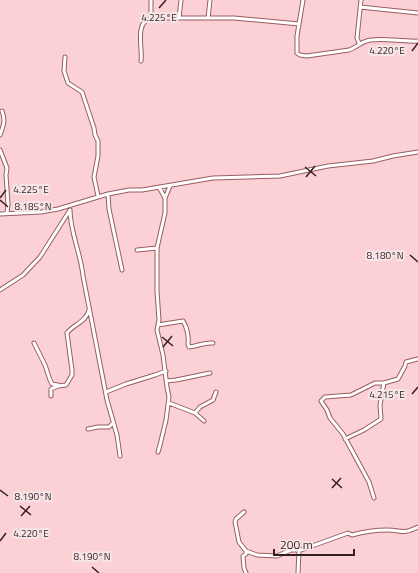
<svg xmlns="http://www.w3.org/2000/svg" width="418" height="573" viewBox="0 0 418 573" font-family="'Titillium Web',sans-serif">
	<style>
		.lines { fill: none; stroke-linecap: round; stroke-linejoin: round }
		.street-casing { stroke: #985c63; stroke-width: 5 }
		.street { stroke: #fff; stroke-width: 3 }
		.ticks { fill: none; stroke: #371e21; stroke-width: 1.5 }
		.ticks-label { font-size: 10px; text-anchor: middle; fill: #371e21; stroke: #f5e7e8; stroke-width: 4; stroke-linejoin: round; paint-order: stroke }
	</style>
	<rect width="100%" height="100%" fill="#fcd1d5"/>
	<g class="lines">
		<g class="street-casing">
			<path id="street" d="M303 0 297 36V53L300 55 307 56 349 50C358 47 361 41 371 40 386 38 403 42 418 41
				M360 7 418 13
				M151 18V0
				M179 18 181 0
				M208 18 210 0
				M359 43 357 38 361 0
				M65 57 64 71 68 83 82 92 94 128 95 135 98 141V156L94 177 98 196
				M141 61C143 47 134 23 151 18H234L299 24
				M0 135C3 126 6 121 2 111
				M0 150 7 168 6 175 8 204 7 213
				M159 187 165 198
				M108 194 109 209 122 270
				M70 210C70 232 81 254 83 276L107 400 117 435 120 456
				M0 214 41 212 58 209 108 194 129 190H142L213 178 280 176 328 166 373 161 393 156 418 152
				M137 250 157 248
				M0 290 23 275 40 257 70 210
				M158 325 183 321C187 327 189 337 188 344L189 347C199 346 204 342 213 343
				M34 343 45 365 50 380 52 384 58 385
				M166 381 176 380 210 373
				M106 392 126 384 155 375 166 371
				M51 396V389L58 386 66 385 72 375V370L67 333C74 324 86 322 89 310
				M169 403 195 413 204 421
				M195 413 200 407 213 400 216 392
				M88 429 98 427H109L113 423
				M345 439 364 430 381 419 380 405 384 383 398 379 405 366 406 362 418 359
				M158 452 160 445 166 420 169 397 167 387 163 355 157 330 159 320 157 291V248L165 213V198L170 186
				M374 498 369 482 343 434 330 418 327 410 321 401 325 397 351 395 375 383H384
				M244 512 236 519 235 522 239 542 246 551V554L243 556 244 568 246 573
				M246 551 257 555 277 556 291 550H301L348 533 352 535C363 532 375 530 387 530 403 530 401 535 418 527
				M298 573 299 550"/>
		</g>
		<use href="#street" class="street"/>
	</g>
	<path class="ticks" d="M159 8 166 0M412 51 418 43M305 167 316 176M306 177 315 166M0 198 6 190M0 200 8 207M410 255 418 262M162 337 173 346M163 347 172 336M412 394 418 387M332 479 342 488M332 488 341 478M0 490 8 496M20 506 31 515M21 516 30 506M0 541 6 533M92 567 99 573"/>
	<g class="ticks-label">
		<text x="159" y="21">4.225°E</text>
		<text x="387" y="54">4.220°E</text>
		<text x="31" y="193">4.225°E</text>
		<text x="33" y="210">8.185°N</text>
		<text x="385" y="259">8.180°N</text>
		<text x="387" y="398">4.215°E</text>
		<text x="33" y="500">8.190°N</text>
		<text x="31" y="537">4.220°E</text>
		<text x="92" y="560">8.190°N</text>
	</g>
	<path d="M274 549v6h80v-6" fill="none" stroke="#371e21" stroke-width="2"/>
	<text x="280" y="549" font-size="12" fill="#371e21" stroke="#f5e7e8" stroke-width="3" paint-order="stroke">200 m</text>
</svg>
